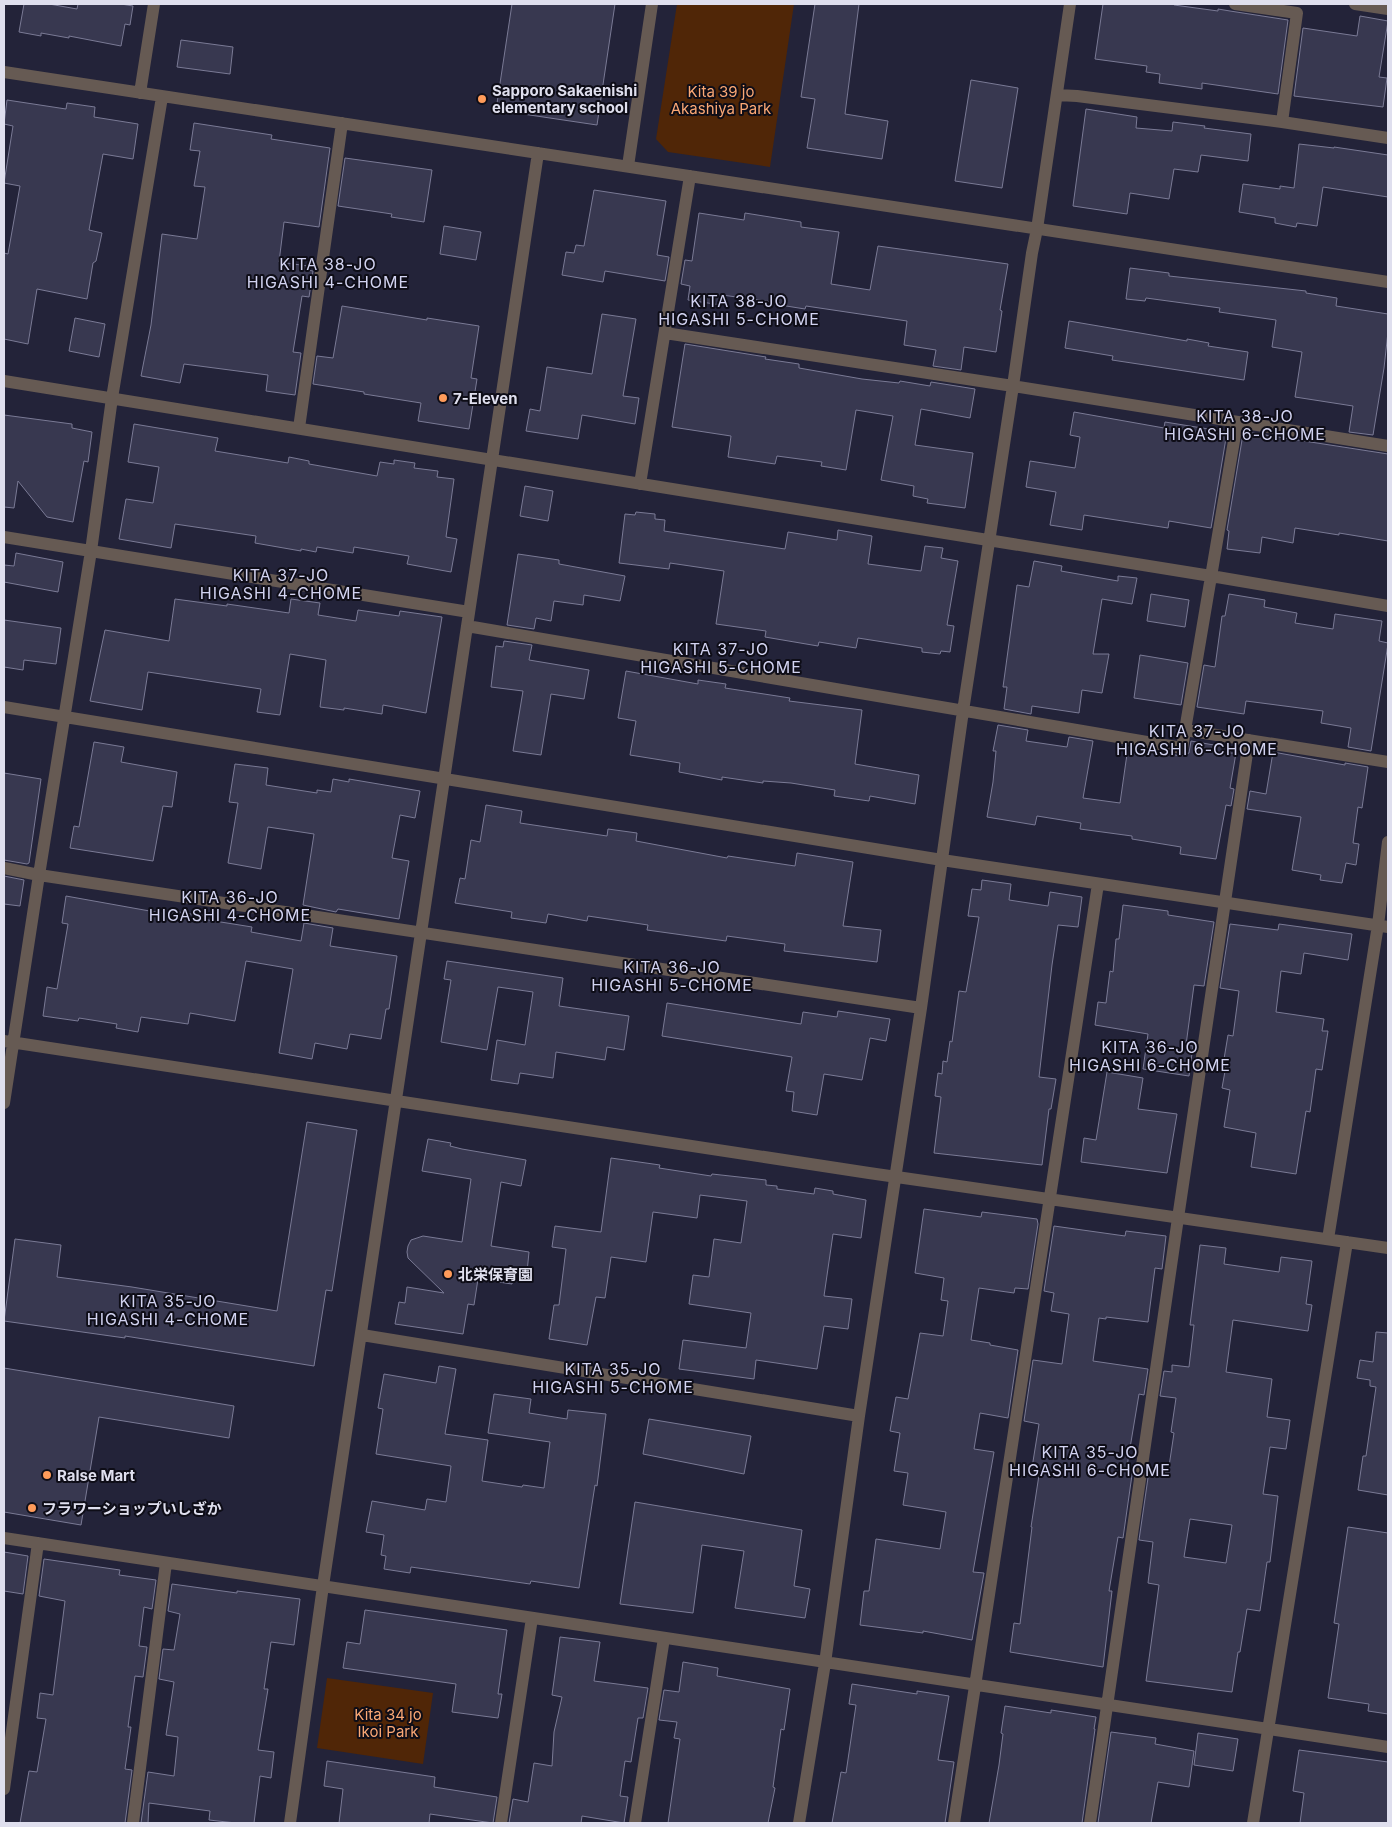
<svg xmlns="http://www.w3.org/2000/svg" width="1392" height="1827" viewBox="0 0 1392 1827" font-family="Inter,'Noto Sans JP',sans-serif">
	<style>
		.green { fill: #502607 }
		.building { fill: #383850; stroke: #7a7a95; fill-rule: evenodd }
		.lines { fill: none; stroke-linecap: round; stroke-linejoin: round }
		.minor { stroke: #665a53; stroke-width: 12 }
		.poi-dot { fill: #ff9b5a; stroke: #0e0d17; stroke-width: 2 }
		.labels { text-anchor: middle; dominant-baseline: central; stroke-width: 4; stroke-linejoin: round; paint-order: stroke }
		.poi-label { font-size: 15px; font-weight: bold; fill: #dfdfee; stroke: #0e0d17; text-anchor: start }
		.park-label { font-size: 15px; fill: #fba875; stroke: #0e0d17 }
		.neighbourhood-label { font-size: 16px; letter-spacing: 1px; fill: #d2d3f1; stroke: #0e0d17 }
	</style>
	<rect width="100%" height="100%" fill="#232339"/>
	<path class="green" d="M677 4H794L770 167 668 152 656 139Z
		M327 1678 433 1693 423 1764 317 1748Z"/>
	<path class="building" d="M24 4H49L77 9 78 4H121L133 6 130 25 125 24 121 46 69 36V38L41 33V36L19 32Z
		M512 4H615L597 125 496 110Z
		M815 4H859L845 114 888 121 882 159 807 148 815 99 801 97Z
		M1103 4H1175L1174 5 1218 11V9L1230 11 1288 20 1278 94 1202 83V89L1159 83 1160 74 1146 72 1147 66 1095 59Z
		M1360 16 1388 21 1379 77 1387 78 1383 107 1294 96 1303 28 1357 36Z
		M181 40 233 47 230 74 177 67Z
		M971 80 1018 88 1002 188 955 181Z
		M7 100 66 109 67 103 95 107 94 117 138 124 133 159 103 154 89 230 102 233 96 261 93 263 87 299 37 289 28 344 4 339V253L8 254 20 186 4 183 13 126 4 124Z
		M1086 109 1137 117 1136 128 1172 131 1173 122 1205 126 1204 128 1251 134 1248 161 1201 155 1198 172 1174 169 1169 199 1130 193 1127 214 1073 206Z
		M194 123 272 135 271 139 330 148 319 227 284 222 279 262 308 266V270L313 271 309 297 302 296 293 352 301 353 295 395 266 391 268 375 184 364 180 383 141 376 151 325 162 234 197 239 205 187 194 186 200 151 190 150Z
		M1299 144 1334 148V147L1388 155V197L1323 187 1317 226 1297 223 1296 227 1275 223V218L1239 212 1243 184 1280 189V186L1294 188Z
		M345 158 432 170 424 222 391 217 392 214 338 206Z
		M594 190 666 201 657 255 669 257 665 281 605 271 603 282 562 275 566 252 574 253 576 245 584 246Z
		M699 213 744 220 745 213 801 222V227L839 232 831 284 870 290 878 246 1008 264 1000 310 1002 311 996 352 964 347 961 370 933 366 936 350 904 345 907 321 806 306 805 309 780 305V303L722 295 721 305 688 300 690 286 681 284 685 260 692 261Z
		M444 226 481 232 476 260 440 254Z
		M1130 268 1169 273V276L1306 291V293L1337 298 1336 306 1388 314V332L1384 368 1373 435 1349 432 1353 406 1295 397 1302 352 1272 347 1276 320 1219 312 1220 308 1146 298 1145 301 1126 299Z
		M342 306 427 320V318L479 326 471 378 477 379 469 429 418 421 421 403 364 394V392L313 384 317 356 333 358Z
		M602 314 636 319 623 396 639 398 635 424 582 415 578 439 526 431 530 409 540 411 547 367 592 374Z
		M75 318 105 324 99 357 69 351Z
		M1069 321 1187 341V339L1209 343 1208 346 1248 352 1244 380 1112 360 1113 356 1065 348Z
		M685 344 766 357 765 359 799 364V368L862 379 899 383 900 381 930 386 931 382 975 389 970 418 921 409 915 445 973 453 965 508 927 503 928 499 913 496 914 486 881 480 893 416 856 410 846 470 821 466 822 462 777 456 775 464 728 457 731 436 672 427Z
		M1074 412 1164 428 1165 422 1227 432 1211 528 1169 521 1168 528 1084 515 1082 530 1050 525 1056 492 1026 487 1030 461 1075 468 1080 437 1070 435Z
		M4 415 72 424V428L92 432 88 462 84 461 73 522 47 517 18 481 14 508 4 507Z
		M134 424 218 438 215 451 288 463 289 457 309 461V464L377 476 380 462 394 464V460L415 463 414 468 438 471 437 477 454 479 446 537 457 539 451 572 407 564 409 556 354 547 353 553 317 547 316 552 301 549V551L255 543 256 536 175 524 171 548 119 539 126 499 153 503 159 467 128 462Z
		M1246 432 1388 454V541L1339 533V535L1295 528 1293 543 1262 537 1260 553 1227 549 1229 531 1227 530 1243 434 1245 435Z
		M525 486 553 491 548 521 520 516Z
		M636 512 655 514V519L665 520 664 531 785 549 788 532 837 540 838 530 872 536 868 564 921 571 925 546 943 548 941 558 958 561 947 625 954 626 950 652 941 651 940 654 922 652V648L858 638 856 648 819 642 818 646 765 637 766 631 716 624 724 571 670 563 669 569 619 563 625 514 635 515Z
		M16 553 63 562 58 592 4 582V565L14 566Z
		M518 554 559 560V564L625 576 620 601 584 595 583 605 554 601 551 621 536 618 534 629 507 625Z
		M1034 561 1062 566 1061 571 1118 581V576L1137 578 1132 604 1102 599 1093 654H1109L1102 693 1082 690 1079 713 1032 706 1031 714 1004 709 1007 687H1003L1017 585 1029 587Z
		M1151 594 1189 600 1185 627 1147 621Z
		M1229 594 1265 600 1264 607 1297 613 1295 623 1333 629 1335 614 1382 621 1379 641 1388 643V644L1371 751 1348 747 1351 728 1321 723 1323 711 1246 701 1244 714 1197 707 1204 665 1215 667 1222 616H1225Z
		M175 599 227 606V604L289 613 291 599 320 603 318 615 356 621 358 610 399 616 400 611 442 617 426 713 383 705 382 714 344 708V710L320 707 326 660 290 654 280 715 257 712 261 689 148 672 142 710 90 701 105 630 169 641Z
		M4 620 61 628 56 664 24 660 23 670 4 667Z
		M504 641 532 645 529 660 589 670 584 699 551 694 541 755 513 751 523 691 491 687 496 646 503 647Z
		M1140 655 1188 663 1181 705 1134 698Z
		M626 671 698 684V680L726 684 725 688 790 698 789 701 862 710 855 764 919 775 915 804 870 796 869 801 834 796 835 790 791 783 763 781V783L722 777V780L679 772 680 763 630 755 636 721 618 718Z
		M998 725 1028 730 1026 741 1067 747 1069 737 1093 741 1083 798 1120 803 1128 747 1181 756 1189 753 1191 741 1231 748 1230 753H1236L1230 788 1234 789 1231 806 1226 805 1216 859 1180 854 1181 847 1132 839V836L1080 829 1081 823 1037 816 1035 825 987 817 993 782 996 751H993Z
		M94 742 124 747 121 762 177 772 172 807 163 806 153 861 70 848 74 826 79 827Z
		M1273 752 1345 765V763L1368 767 1362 808 1358 807 1353 843 1359 844 1356 865 1346 863 1342 883 1320 880 1321 875 1292 870 1301 817 1247 809 1250 791 1266 794Z
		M235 764 268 768 266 785 317 793V790L331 792 333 779 349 782V779L420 791 415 818 400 815 392 858 409 861 399 919 338 909 336 912 303 905 314 834 268 827 261 869 228 863 238 803 229 802Z
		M4 773 41 779 29 863 27 864 4 860Z
		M486 805 522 811 520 823 607 836 608 829 637 833 636 841 727 858 728 856 795 866 797 853 853 862 843 926 881 930 877 962 784 951 785 944 727 936 726 941 647 930 648 925 588 916 587 921 548 914 546 923 511 918 512 912 455 903 460 878 465 879 471 840 480 842Z
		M4 876 24 880 20 906 4 904Z
		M982 880 1011 884 1009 900 1048 906 1050 892 1082 897 1078 927 1058 925 1052 965 1039 1077 1056 1079 1051 1109H1049L1042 1165 934 1153 941 1097 935 1096 938 1073 942 1074 943 1061 947 1062 950 1041 952 1042 959 991 966 992 979 917 968 916 972 889 981 890Z
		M66 896 172 915 173 911 203 916 202 919 252 927 251 932 301 941 304 923 333 928 330 946 397 956 389 1009H386L381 1039 350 1034 347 1049 315 1043 312 1059 279 1053 293 969 246 961 235 1021 190 1013 188 1024 141 1017 138 1032 116 1028 117 1024 79 1018 78 1021 43 1016 47 987 57 989 68 924 62 923Z
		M1123 905 1168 911V915L1214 922 1204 986 1194 985 1186 1045 1193 1046 1189 1076 1143 1069 1148 1034 1095 1025 1098 1002 1106 1003 1110 971 1113 972 1116 939H1119Z
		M1230 924 1278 930 1279 924 1352 934 1348 960 1304 953 1301 974 1281 971 1276 1012 1324 1019 1322 1031H1328L1322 1070 1316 1069 1310 1112 1306 1111 1296 1174 1251 1167 1256 1133 1224 1127 1230 1090 1222 1088 1227 1060 1224 1059 1228 1035 1233 1036 1239 991 1220 988Z
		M447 961 563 978 559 1006 629 1016 624 1050 607 1047 605 1060 556 1052 553 1078 520 1073 518 1084 491 1080 497 1040 525 1045 533 992 498 987 487 1050 441 1042 451 980 444 979Z
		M667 1003 801 1024 803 1012 837 1017 838 1011 890 1019 886 1041 870 1038 862 1080 824 1074 817 1115 792 1111 794 1092 786 1091 792 1057 662 1036Z
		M1107 1072 1143 1078 1138 1109 1177 1114 1167 1173 1081 1162 1084 1138 1096 1140Z
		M307 1122 357 1130 332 1291 326 1290 314 1366 125 1336V1338L4 1321 15 1239 61 1245 57 1277 132 1287 277 1311Z
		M428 1139 451 1143 450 1146 462 1149 526 1160 521 1186 501 1182 491 1246 529 1252 527 1272 514 1270 512 1284 478 1279 474 1305 468 1304 463 1334 395 1324 399 1302 405 1303 407 1287 444 1293 408 1258 407 1252 408 1246 411 1240 423 1236 462 1242 471 1179 422 1171Z
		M611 1158 660 1165 659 1168 711 1176 712 1174 766 1180V1185L777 1186V1189L814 1194 815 1188 833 1191V1194L866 1200 861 1238 833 1234 824 1296 852 1299 848 1329 824 1326 817 1369 756 1360 754 1379 679 1369 683 1340 746 1348 751 1313 689 1304 693 1275 709 1277 714 1239 741 1243 747 1201 700 1195 697 1218 653 1212 646 1262 611 1257 605 1298 596 1297 587 1345 549 1339 554 1305H559L566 1249 552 1247 555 1226 601 1232Z
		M924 1209 981 1217 982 1212 1037 1219 1038 1224 1028 1289 1015 1288 1014 1293 979 1288 971 1340 990 1343V1345L1018 1350 1008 1418 980 1413 974 1449 994 1452 973 1572 984 1573 972 1640 923 1631V1633L860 1625 864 1591H869L876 1539 940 1549 946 1512 903 1505 908 1473 894 1471 900 1433 890 1431 896 1397 908 1399 920 1333 943 1336 948 1301 941 1300 944 1278 915 1273Z
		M1054 1226 1125 1236 1126 1231 1166 1236 1162 1269 1155 1268 1148 1322 1106 1317V1319L1099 1318 1093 1361 1148 1369 1144 1395 1139 1394 1129 1454 1127 1467 1133 1468 1123 1538 1118 1537 1109 1591H1112L1103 1667 1010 1652 1014 1623 1020 1624 1032 1527H1031L1039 1475 1031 1474 1039 1424 1024 1421 1033 1360 1062 1364 1069 1314 1051 1311 1054 1293 1044 1291Z
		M1200 1245 1226 1248 1224 1264 1279 1272 1281 1257 1312 1261 1306 1304 1312 1305 1308 1331 1233 1320 1226 1372 1272 1379 1267 1417 1290 1420 1286 1449 1270 1447 1263 1494 1278 1496 1270 1562H1267L1260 1611 1247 1609 1240 1652H1238L1232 1692 1146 1681 1159 1585 1148 1583 1153 1542 1139 1540 1149 1471 1168 1473 1174 1433 1171 1432 1176 1398 1160 1396 1164 1371 1172 1372V1365L1189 1367 1194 1325H1190ZM1190 1519 1232 1525 1226 1563 1184 1557Z
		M1376 1332 1388 1333V1495L1358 1490 1363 1456H1366L1376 1387 1370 1386V1380L1357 1378 1360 1360 1373 1362Z
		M439 1366 456 1369 445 1434 488 1440 482 1481 522 1487 523 1485 544 1488 550 1442 488 1433 494 1394 531 1399 529 1413 567 1419 568 1410 606 1414 597 1486 595 1485 579 1588 531 1581 530 1584 411 1567 410 1573 384 1569 386 1556 381 1555 384 1535 366 1532 372 1501 425 1510 427 1499 446 1502 451 1466 376 1454 383 1409 378 1408 384 1374 436 1383Z
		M4 1368 234 1406 229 1438 99 1417 81 1525 4 1512Z
		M649 1419 751 1436 744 1474 643 1454Z
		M635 1502 802 1530 794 1586 810 1589 805 1618 735 1608 744 1551 702 1545 693 1613 620 1604Z
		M1348 1527 1388 1533V1714L1368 1711 1369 1704 1328 1698 1339 1624 1334 1623Z
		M4 1552 28 1556 23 1594 4 1591Z
		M44 1559 120 1570 119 1575 156 1580 152 1609 144 1607 139 1646 147 1647 143 1677 135 1676 128 1727H131L125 1769 132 1770 125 1823H20L29 1771 37 1772 46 1719 37 1718 40 1693 53 1695 65 1601 39 1596Z
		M172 1584 237 1593V1591L300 1599 294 1645 271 1642 264 1689H268L258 1750 274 1752 271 1778 260 1776 254 1823H236L209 1820 210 1811 149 1803 148 1823H141L148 1772 174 1776 178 1737 166 1735 174 1682 159 1679 163 1649 174 1650 180 1614 168 1611Z
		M365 1610 507 1630 498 1694H502L498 1718 452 1712 456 1684 343 1668 347 1642 360 1644Z
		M560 1637 600 1642 594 1681 648 1688 643 1718H638L631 1762 625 1761 620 1796 628 1797 624 1823 582 1816 581 1823H509L513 1799 528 1802 534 1763 552 1766 554 1732 562 1697 552 1695Z
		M683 1662 718 1668 717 1676 790 1689 784 1730 781 1729 773 1787 775 1788 768 1823H668L680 1739 674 1738 677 1722 659 1720 664 1690 679 1692Z
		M852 1684 917 1694V1691L949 1696 938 1760 954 1762 945 1823H832L841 1772 846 1773 856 1705 849 1704Z
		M1005 1706 1051 1713V1710L1096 1717 1094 1729H1095L1082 1823H989L999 1765 1003 1734 1001 1733Z
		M1111 1732 1156 1738 1155 1744 1194 1751 1189 1787 1158 1782 1151 1823H1098Z
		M1198 1733 1238 1739 1233 1771 1194 1765Z
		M1299 1750 1388 1762V1823H1300L1304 1793 1293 1791Z
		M327 1761 435 1777 434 1787 497 1797 493 1823 430 1814 429 1823H339L343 1789 324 1786Z"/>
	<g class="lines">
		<path class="minor" d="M1235 4 1297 13 1282 122
			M1355 4 1388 9
			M4 72 1388 282
			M140 93 154 4
			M1057 95 1077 96 1282 122 1388 138
			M628 166 652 4
			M665 333 1013 386 1388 446
			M4 381 1211 576 1388 606
			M299 428 342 123
			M640 484 690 176
			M4 537 469 612
			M467 626 1182 748 1237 423
			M4 707 942 860 1388 927
			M1185 730 1388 762
			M4 868 39 875 921 1008
			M4 1041 869 1173 1388 1248
			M4 1103 39 875 91 551 112 398 162 97
			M1328 1239 1378 925 1388 842
			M362 1335 859 1416
			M4 1538 1388 1747
			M4 1789 38 1543
			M133 1823 166 1563
			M290 1823 323 1586 538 153
			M501 1823 532 1618
			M635 1823 664 1638
			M799 1823 825 1663 859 1416 921 1008 963 711 1013 386 1032 253 1037 229 1070 4
			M954 1823 1098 884
			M1090 1823 1178 1218 1249 740
			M1253 1823 1347 1242"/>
	</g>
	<g class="poi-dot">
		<circle cx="482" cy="99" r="5"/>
		<circle cx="443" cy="398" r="5"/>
		<circle cx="448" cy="1274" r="5"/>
		<circle cx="47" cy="1475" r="5"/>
		<circle cx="32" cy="1508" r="5"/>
	</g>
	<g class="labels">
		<g class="poi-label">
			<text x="492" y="90">Sapporo Sakaenishi<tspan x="492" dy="17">elementary school</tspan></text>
			<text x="453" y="398">7-Eleven</text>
			<text x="458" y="1274">北栄保育園</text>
			<text x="57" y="1475">Ralse Mart</text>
			<text x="42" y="1508">フラワーショップいしざか</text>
		</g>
		<g class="park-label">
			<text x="721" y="91">Kita 39 jo<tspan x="721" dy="17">Akashiya Park</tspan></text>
			<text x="388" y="1714">Kita 34 jo<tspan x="388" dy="17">Ikoi Park</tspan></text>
		</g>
		<g class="neighbourhood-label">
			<text x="328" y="264">KITA 38-JO<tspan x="328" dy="18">HIGASHI 4-CHOME</tspan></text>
			<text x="739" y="301">KITA 38-JO<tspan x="739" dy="18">HIGASHI 5-CHOME</tspan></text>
			<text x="1245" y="416">KITA 38-JO<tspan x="1245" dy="18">HIGASHI 6-CHOME</tspan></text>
			<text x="281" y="575">KITA 37-JO<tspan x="281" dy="18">HIGASHI 4-CHOME</tspan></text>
			<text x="721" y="649">KITA 37-JO<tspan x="721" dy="18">HIGASHI 5-CHOME</tspan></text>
			<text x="1197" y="731">KITA 37-JO<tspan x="1197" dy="18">HIGASHI 6-CHOME</tspan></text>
			<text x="230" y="897">KITA 36-JO<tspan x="230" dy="18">HIGASHI 4-CHOME</tspan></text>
			<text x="672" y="967">KITA 36-JO<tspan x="672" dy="18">HIGASHI 5-CHOME</tspan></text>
			<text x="1150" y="1047">KITA 36-JO<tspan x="1150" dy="18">HIGASHI 6-CHOME</tspan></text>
			<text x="168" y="1301">KITA 35-JO<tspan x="168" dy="18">HIGASHI 4-CHOME</tspan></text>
			<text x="613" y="1369">KITA 35-JO<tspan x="613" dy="18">HIGASHI 5-CHOME</tspan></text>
			<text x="1090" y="1452">KITA 35-JO<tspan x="1090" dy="18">HIGASHI 6-CHOME</tspan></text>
		</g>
	</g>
	<rect width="1392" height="1827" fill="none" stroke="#dfdfee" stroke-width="10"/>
</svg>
